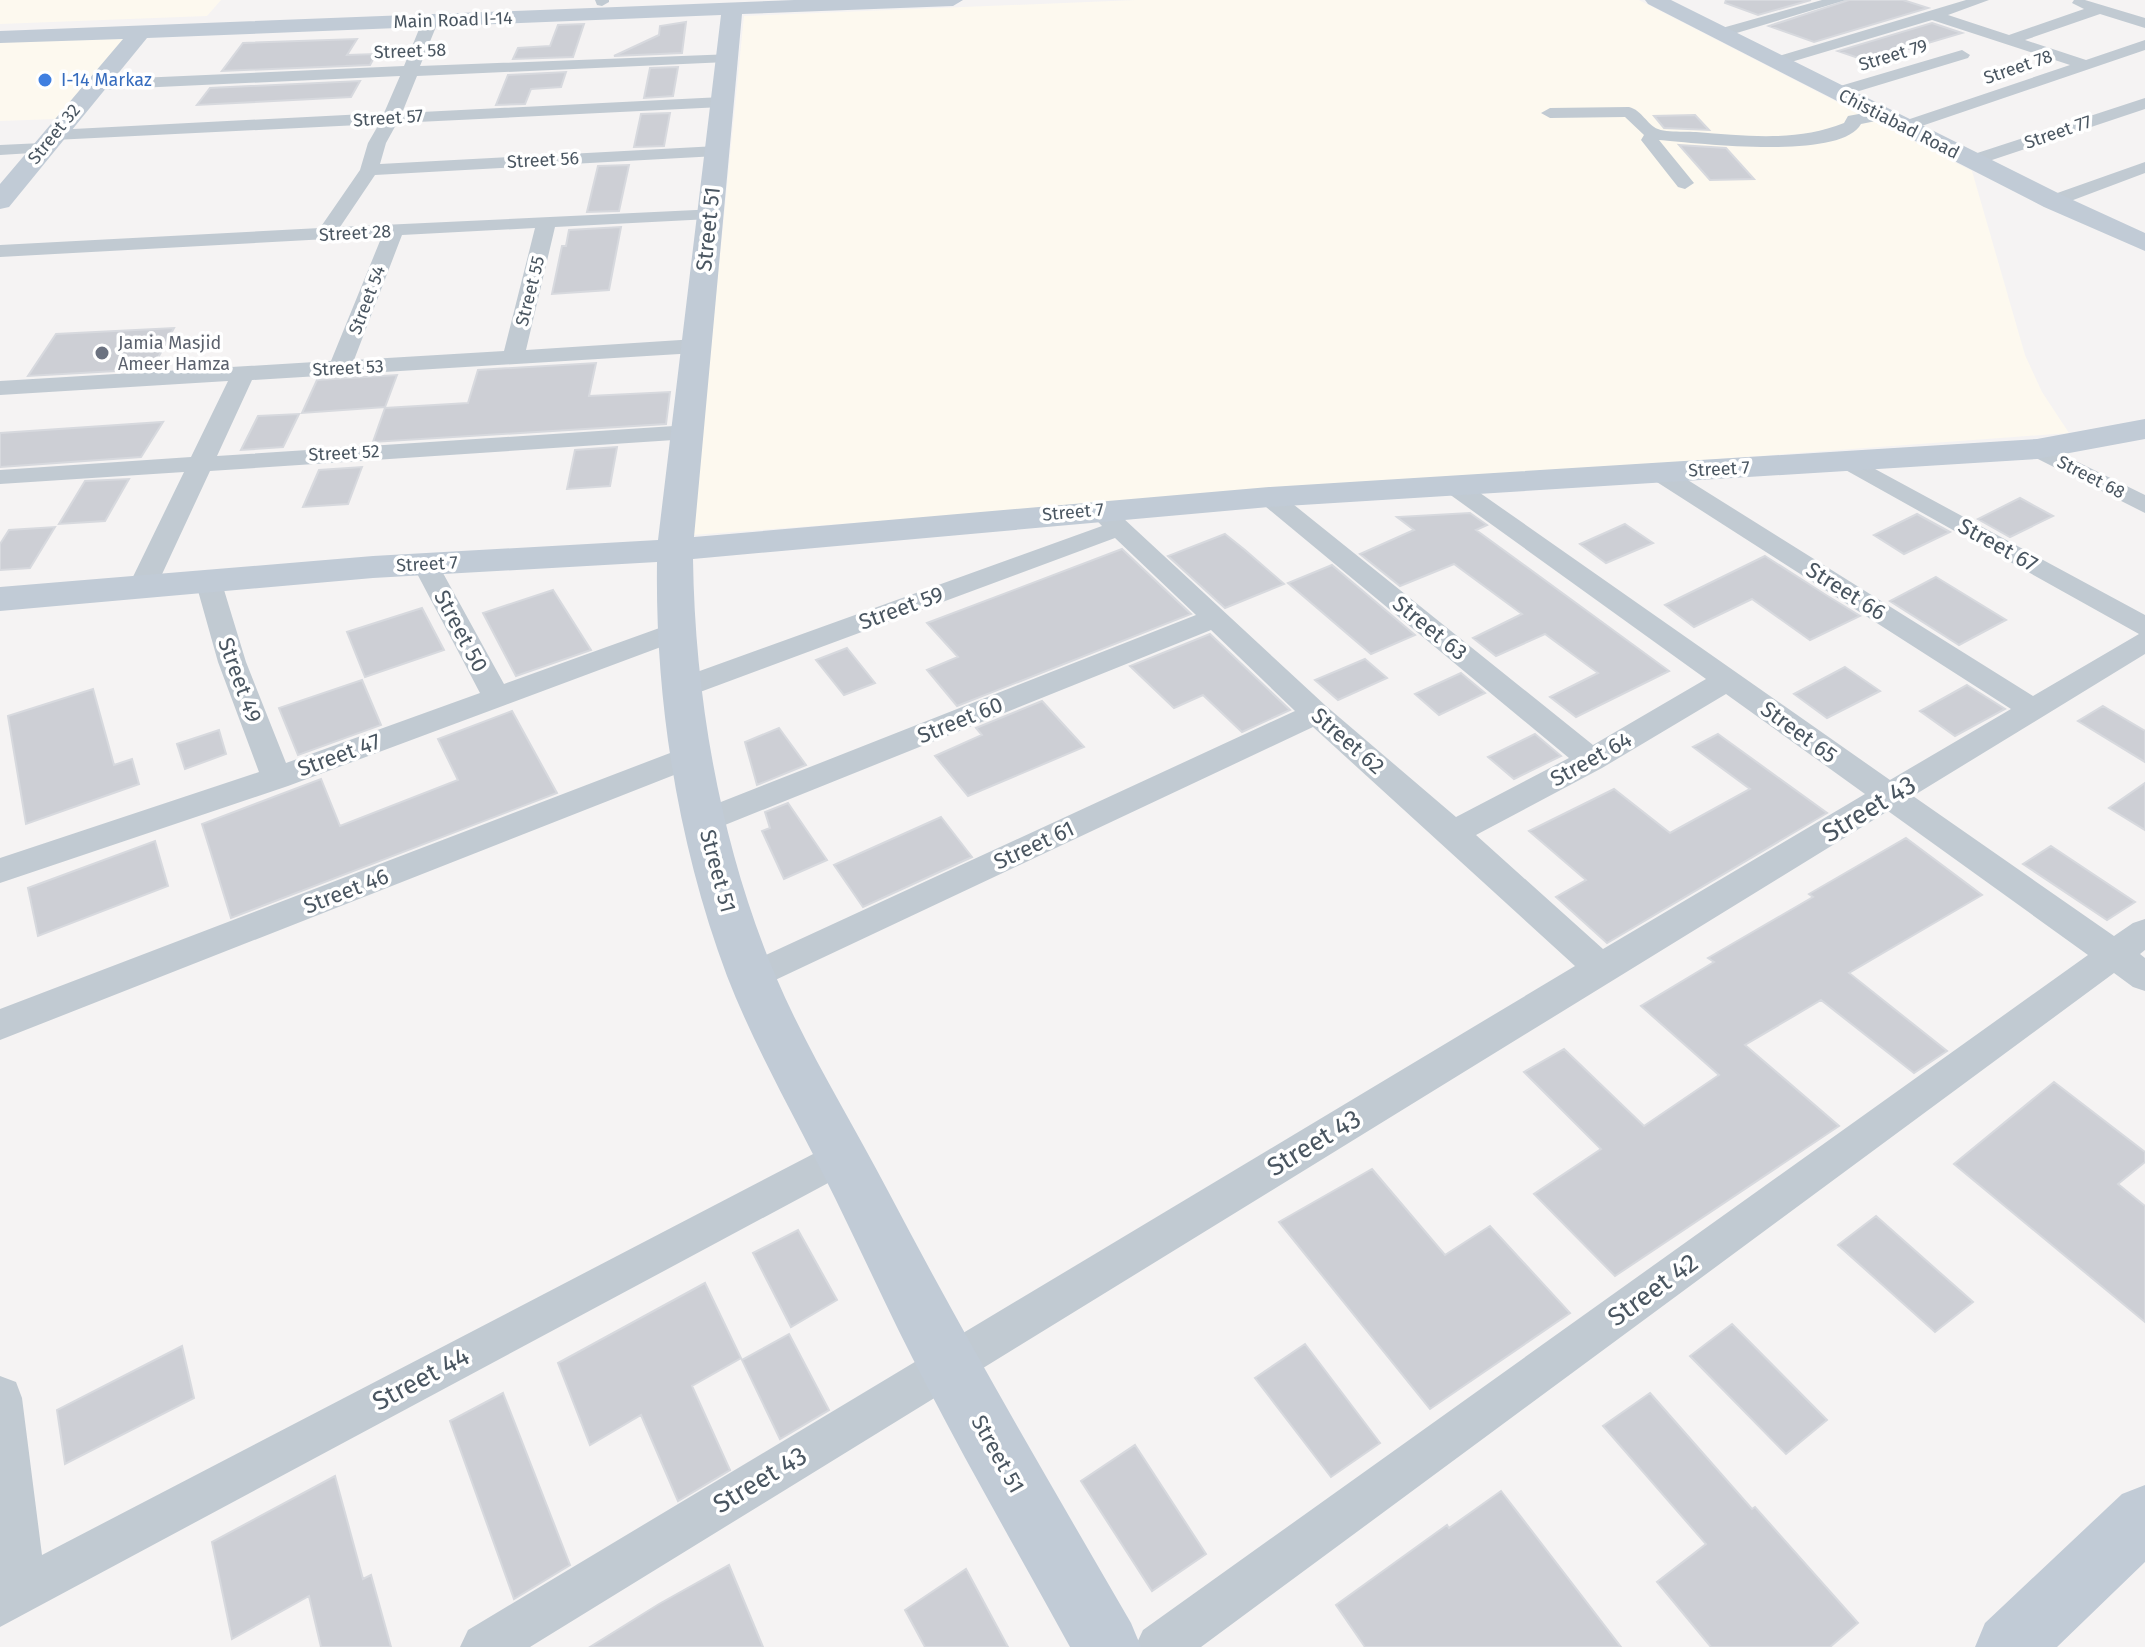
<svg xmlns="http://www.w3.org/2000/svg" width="2145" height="1647" viewBox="0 0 2145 1647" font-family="'Fira Sans',sans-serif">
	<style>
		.commercial { fill: #fdf9ef }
		.building { fill: #cdcfd5; stroke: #d7d9de; stroke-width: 2 }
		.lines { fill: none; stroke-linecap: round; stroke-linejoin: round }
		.street { fill: #c1cad2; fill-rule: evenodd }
		.secondary { fill: #c1cbd6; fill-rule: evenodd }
		.shop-dot { fill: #3f7fe0; stroke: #fff; stroke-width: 3 }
		.worship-dot { fill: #6b7280; stroke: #fff; stroke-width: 3 }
		.labels { text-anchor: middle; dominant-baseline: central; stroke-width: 7; stroke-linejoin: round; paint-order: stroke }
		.far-street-label { font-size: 18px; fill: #4a5661; stroke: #fff }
		.far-shop-label { font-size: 18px; fill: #366cbe; stroke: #fff; text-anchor: start }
		.far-worship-label { font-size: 18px; fill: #5b616d; stroke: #fff; text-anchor: start }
		.street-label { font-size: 22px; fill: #4a5661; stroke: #fff }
		.near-street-label { font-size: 26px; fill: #4a5661; stroke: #fff }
	</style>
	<rect width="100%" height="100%" fill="#f5f3f3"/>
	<path class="commercial" d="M0 0H221L207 16 0 24Z
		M1136 0H1639L1972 171 2025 355 2042 392 2069 433 692 535 744 16Z
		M128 36 56 119 0 121V42Z"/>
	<path class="building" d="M1726 0H1811L1758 15 1725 3Z
		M1849 0H1903L1928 8 1814 42 1769 26Z
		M686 22 682 53 614 56 659 35 660 26Z
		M1932 23 1962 33 1867 61 1838 51Z
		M584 24 573 57 513 59 518 48 550 46 558 25Z
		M357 39 347 55 376 54 370 65 222 71 243 43Z
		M678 67 673 96 644 98 650 68Z
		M566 72 561 87 531 89 525 104 496 105 508 75Z
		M360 81 351 97 197 105 210 88Z
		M670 113 664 146 634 147 641 114Z
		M1695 115 1709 130 1664 128 1654 116Z
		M1679 145 1726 148 1754 179 1710 180Z
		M629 165 619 211 587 212 598 166Z
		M621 227 609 290 552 294 562 246H566L569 230Z
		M174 328 152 369 28 376 56 334Z
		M596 363 589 396 670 392 666 424 373 442 385 408 468 403 478 370Z
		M397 375 385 407 302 413 317 380Z
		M299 414 283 447 241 450 258 416Z
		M163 422 141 457 0 467V433Z
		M617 447 610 486 567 489 575 450Z
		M362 467 348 504 303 507 319 470Z
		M129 479 105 521 59 524 85 481Z
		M2020 498 2053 516 2010 537 1978 519Z
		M1470 513 1487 525 1476 530 1669 671 1576 717 1550 697 1598 673 1545 634 1496 656 1473 638 1522 614 1454 564 1400 586 1360 554 1414 530 1397 517Z
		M1917 514 1950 532 1904 554 1874 535Z
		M1625 524 1653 543 1606 563 1580 544Z
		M55 527 30 568 0 570V544L9 530Z
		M1225 534 1245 550 1284 584 1225 608 1168 556Z
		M1122 549 1191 614 957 706 927 670 958 657 927 623Z
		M1765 556 1826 595 1860 616 1810 640 1752 599 1694 627 1665 605Z
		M1332 565 1415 635 1371 654 1288 583Z
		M1936 577 2006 620 1959 645 1890 601Z
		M553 590 591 650 516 676 483 613Z
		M422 608 444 650 365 677 347 632Z
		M1210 634 1290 710 1242 732 1203 695 1174 708 1130 666Z
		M847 648 875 683 844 695 816 660Z
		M1365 659 1387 678 1338 700 1315 680Z
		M1845 667 1880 691 1827 718 1794 694Z
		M1461 673 1485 693 1439 715 1415 694Z
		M362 680 381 725 298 755 279 708Z
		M1967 685 2005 709 1955 736 1920 711Z
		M93 689 114 765 132 759 139 784 26 824 8 716Z
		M1042 701 1084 747 968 796 935 756 982 735 976 728Z
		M2103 706 2145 731V762L2078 721Z
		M512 711 557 793 231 918 202 824 321 779 340 826 458 780 438 739Z
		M779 728 806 765 757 785 745 742Z
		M219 730 226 754 185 769 177 744Z
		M1535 734 1561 756 1514 779 1488 757Z
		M1718 734 1827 813 1607 943 1556 897 1586 880 1529 831 1614 789 1670 833 1750 789 1693 747Z
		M2145 783V830L2109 808Z
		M788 803 827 860 784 879 762 831 770 828 765 812Z
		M941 817 972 857 863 907 834 865Z
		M1906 838 1982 895 1849 973 1947 1051 1914 1073 1821 1000 1745 1045 1839 1126 1615 1276 1534 1194 1601 1149 1524 1072 1564 1049 1644 1126 1719 1075 1641 1006 1714 962 1708 958 1813 897 1809 894Z
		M155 841 168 886 38 936 28 888Z
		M2051 846 2135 902 2107 920 2023 864Z
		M2054 1082 2145 1152V1162L2118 1184 2145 1206V1322L1954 1164Z
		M1372 1169 1445 1255 1490 1226 1570 1313 1430 1409 1279 1222Z
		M1876 1216 1973 1302 1935 1332 1838 1245Z
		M798 1230 837 1300 791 1327 753 1253Z
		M705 1283 741 1358 692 1386 730 1470 678 1501 641 1415 590 1445 558 1363Z
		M1732 1324 1827 1420 1786 1454 1690 1356Z
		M789 1334 829 1410 780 1439 742 1360Z
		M1305 1344 1380 1443 1331 1477 1255 1378Z
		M182 1346 194 1398 65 1464 57 1410Z
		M503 1393 570 1565 514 1599 450 1421Z
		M1650 1393 1752 1509 1755 1507 1858 1623 1830 1647H1711L1657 1582 1706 1544 1603 1426Z
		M1135 1445 1206 1554 1152 1591 1081 1481Z
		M335 1476 363 1579 371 1575 391 1647H321L309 1596 232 1639 212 1542Z
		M1501 1491 1621 1647H1365L1336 1605 1447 1525 1449 1528Z
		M729 1565 763 1647H590L659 1604Z
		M966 1569 1008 1647H925L905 1610Z"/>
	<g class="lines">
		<path class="street" d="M595 0H609V2L602 6 597 5Z
			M1822 0H1846L1720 38 1712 33 1715 30Z
			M1966 0H1989L1948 15 2009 35 2084 9 2072 3 2074 0H2085L2145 18V28L2100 14 2025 40 2086 60 2145 40V50L1904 132 1898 131 1895 127 1898 123 2070 65 1932 20 1781 65H1769L1767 62 1769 59Z
			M430 17 438 22 420 66 733 54 735 57 727 62 417 76 402 113 722 97 730 102 722 107 397 123 386 143 380 164 717 146 726 151 717 156 375 175 340 227 717 209 720 213 710 219 555 227 526 350 696 339 707 346 696 353 252 380 217 456 689 425 697 427 701 432 697 437 689 439 210 471 157 585 153 591 143 593 133 591 129 585 184 472 0 484V470L191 457 228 381 0 395V381L331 361 382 236 0 257V245L320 228 360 170 368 143 379 124 54 140 45 135 54 130 384 113 400 76 94 90 86 85 94 80 404 66 422 22ZM535 228 504 351 354 360 402 235Z
			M1962 50 1970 55 1968 58 1836 98 1828 93 1830 89Z
			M2145 98V109L1977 165 1971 166 1962 161 1965 157Z
			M1629 107C1642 110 1647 125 1658 129 1668 133 1685 131 1696 132 1747 136 1796 142 1844 123L1848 116 1880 110 1889 115 1886 119 1861 124C1841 161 1697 143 1659 140L1694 183 1685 189 1678 187 1641 140 1644 135 1625 117 1550 118 1541 113 1550 108Z
			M42 143 48 144 51 148 48 152 0 155V145Z
			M2145 162V173L2060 205 2053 207 2043 201 2046 197Z
			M2037 442 2145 495V513L2028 454 2025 449 2028 444Z
			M1851 456 2145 615V654L1913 796 2114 936 2133 923 2145 919V950L2140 954 2145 958V991L2133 987 2114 973 1201 1647H1135L1143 1630 2088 955 1888 811 530 1647H460L468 1630 1575 966 1313 727 752 991 740 987 734 977 740 967 1295 711 1211 630 715 829 704 833 693 829 688 821 693 813 1196 615 1115 538 692 695 682 698 672 695 667 688 672 681 1102 526 1087 510 1091 505H1109L1326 706 1456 817 1569 758 1260 502 1256 497 1260 492H1278L1593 745 1706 679 1445 491 1442 486 1445 481H1463L1890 780 2011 709 1649 477 1646 472 1649 467H1667L2033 696 2139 634 1842 468 1839 463 1842 458ZM1726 694 1865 794 1603 949 1476 835 1602 768Z
			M425 556 434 558 438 564 504 684 665 626 675 623 685 626 689 632 685 638 288 786 0 883V858L259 772 218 662 195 580 198 574 208 572 218 574 221 580 246 662 286 763 480 693 412 564 416 558Z
			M691 745 702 748 706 756 702 764 0 1040V1009Z
			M842 1139 856 1144 861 1156 856 1168 0 1627V1376L16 1382 22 1398 42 1555Z"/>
		<path class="secondary" d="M794 0H963L953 6 742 14 694 537 1269 487 2037 439 2145 419V439L2037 459 1269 507 693 559C695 700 721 847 776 977 808 1052 851 1120 888 1191 965 1338 1048 1480 1131 1623L1141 1647H1070C1023 1561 973 1475 928 1388 895 1326 866 1261 835 1198 799 1124 757 1053 727 976 678 845 655 701 657 562L373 578 0 611V587L373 556 658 540 721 15 147 38 9 207 0 209V184L123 39 0 43V31Z
			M1645 0H1671L2062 195 2145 233V251L2044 207 1648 4Z
			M2145 1485V1562L2057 1647H1975L1985 1623 2122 1494Z"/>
	</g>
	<circle class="shop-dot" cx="45" cy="80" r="8"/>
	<circle class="worship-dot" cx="102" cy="353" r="8"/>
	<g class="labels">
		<g class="far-street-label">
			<text transform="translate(453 20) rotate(-2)">Main Road I-14</text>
			<text transform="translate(410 51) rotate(-2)">Street 58</text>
			<text transform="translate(1893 55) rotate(-17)">Street 79</text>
			<text transform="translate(2018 67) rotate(-19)">Street 78</text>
			<text transform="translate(388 118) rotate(-4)">Street 57</text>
			<text transform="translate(1899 124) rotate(27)">Chistiabad Road</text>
			<text transform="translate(2058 132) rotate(-19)">Street 77</text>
			<text transform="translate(54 134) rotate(-51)">Street 32</text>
			<text transform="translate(543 160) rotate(-3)">Street 56</text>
			<text transform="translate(355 233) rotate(-3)">Street 28</text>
			<text transform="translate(530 291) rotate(-76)">Street 55</text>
			<text transform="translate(367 300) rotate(-69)">Street 54</text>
			<text transform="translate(348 368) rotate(-3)">Street 53</text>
			<text transform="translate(344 453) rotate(-3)">Street 52</text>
			<text transform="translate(1719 469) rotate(-3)">Street 7</text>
			<text transform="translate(2091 477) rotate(27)">Street 68</text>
			<text transform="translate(1073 512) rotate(-5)">Street 7</text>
			<text transform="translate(427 564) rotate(-3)">Street 7</text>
		</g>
		<g class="far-shop-label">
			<text x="61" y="80">I-14 Markaz</text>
		</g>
		<g class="far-worship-label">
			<text x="118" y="343">Jamia Masjid<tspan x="118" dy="21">Ameer Hamza</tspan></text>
		</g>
		<g class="street-label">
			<text transform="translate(708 229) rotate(-84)">Street 51</text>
			<text transform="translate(1998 545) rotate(29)">Street 67</text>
			<text transform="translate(1846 591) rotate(32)">Street 66</text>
			<text transform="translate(901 608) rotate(-20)">Street 59</text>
			<text transform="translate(1430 628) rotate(39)">Street 63</text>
			<text transform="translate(461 631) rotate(62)">Street 50</text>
			<text transform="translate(240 680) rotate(70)">Street 49</text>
			<text transform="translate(960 720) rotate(-22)">Street 60</text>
			<text transform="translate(1799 732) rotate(36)">Street 65</text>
			<text transform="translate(1348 741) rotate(41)">Street 62</text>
			<text transform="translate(339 755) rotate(-20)">Street 47</text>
			<text transform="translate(1591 759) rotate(-29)">Street 64</text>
			<text transform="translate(1034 845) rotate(-25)">Street 61</text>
			<text transform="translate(718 871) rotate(75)">Street 51</text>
			<text transform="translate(346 891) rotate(-21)">Street 46</text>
			<text transform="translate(998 1454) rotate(61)">Street 51</text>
		</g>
		<g class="near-street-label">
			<text transform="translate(1869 809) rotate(-31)">Street 43</text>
			<text transform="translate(1314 1143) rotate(-31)">Street 43</text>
			<text transform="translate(1653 1290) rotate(-36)">Street 42</text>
			<text transform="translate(421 1379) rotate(-28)">Street 44</text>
			<text transform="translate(760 1480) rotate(-31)">Street 43</text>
		</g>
	</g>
</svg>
